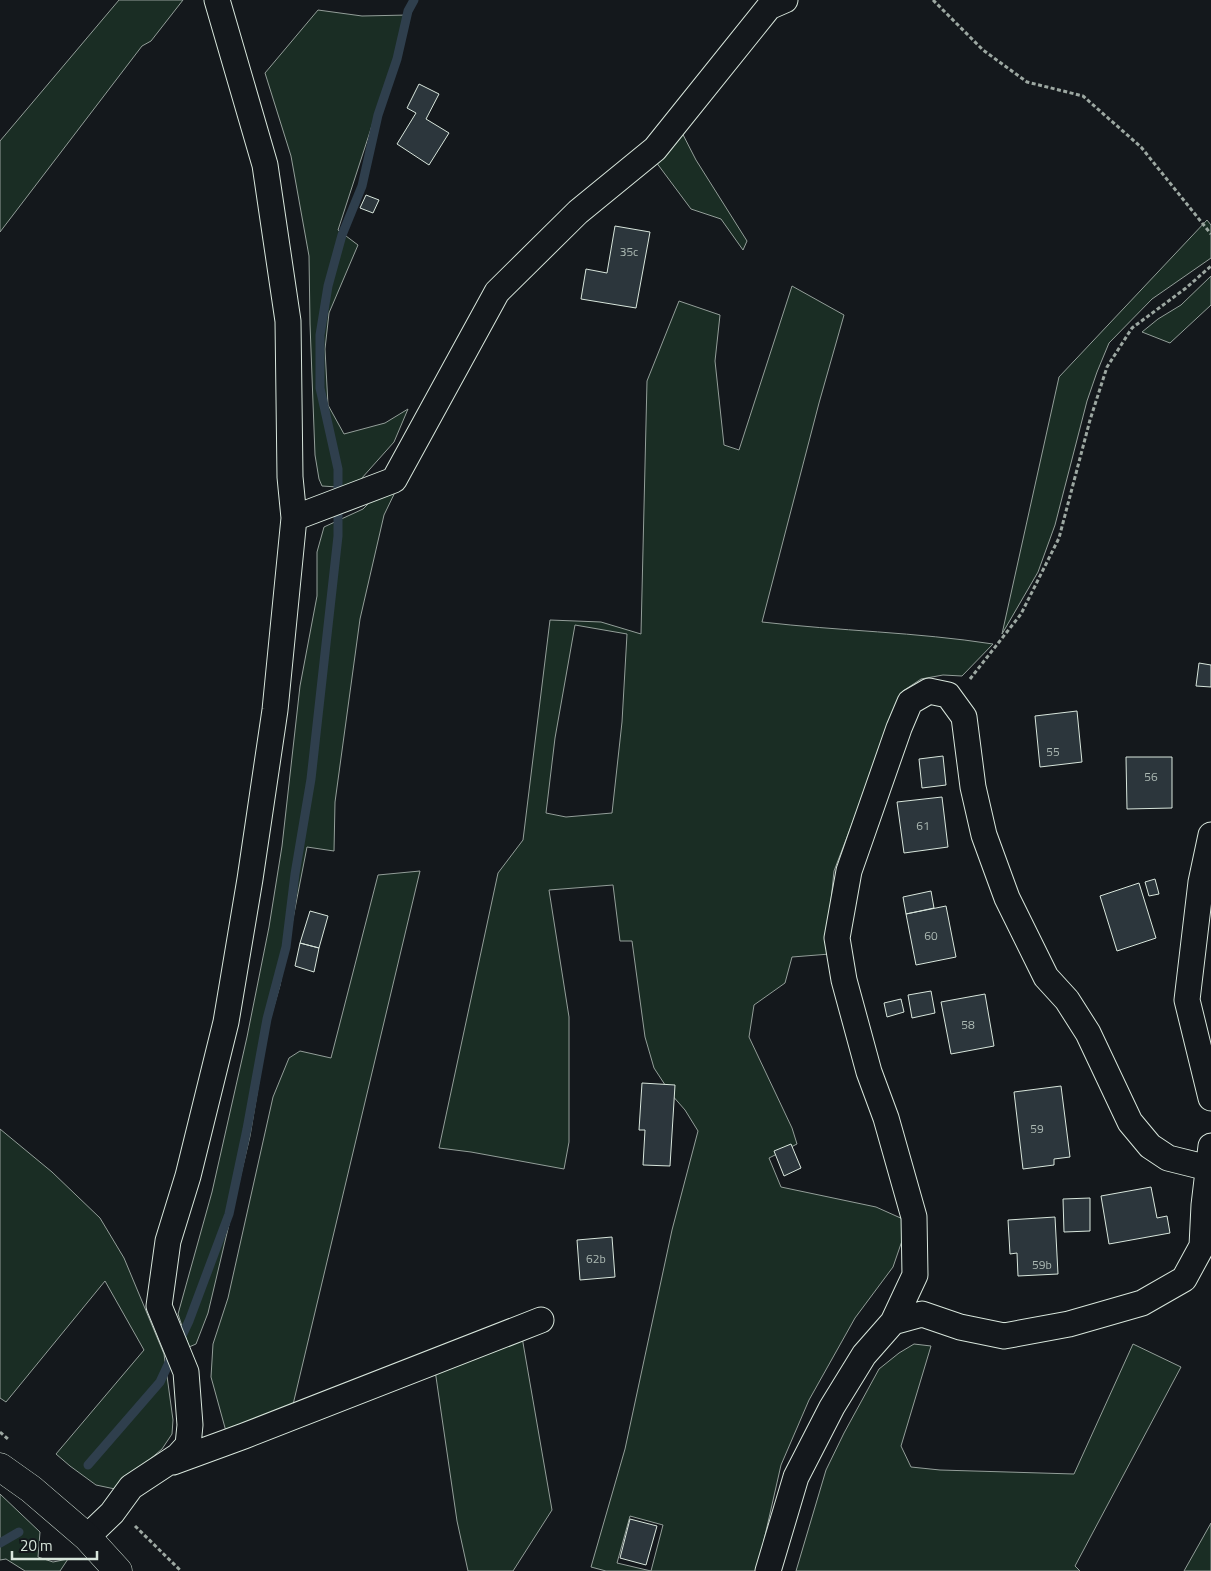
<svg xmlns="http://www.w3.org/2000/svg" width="1211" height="1571" viewBox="0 0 1211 1571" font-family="'Titillium Web',sans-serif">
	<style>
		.green { fill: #1a2d24; stroke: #939e99; fill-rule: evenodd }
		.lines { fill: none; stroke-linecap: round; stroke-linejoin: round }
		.stream { stroke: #2f3f4d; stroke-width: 9 }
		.building { fill: #2c363c; stroke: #d8e6dc }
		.minor-casing { stroke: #d8e6dc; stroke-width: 27 }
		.tertiary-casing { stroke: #d8e6dc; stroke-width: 29 }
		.path { stroke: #9da8a2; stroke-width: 3; stroke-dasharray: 4 2.5; stroke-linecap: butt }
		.minor { stroke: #14181c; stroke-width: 25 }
		.tertiary { stroke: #14181c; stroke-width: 28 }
		.labels { text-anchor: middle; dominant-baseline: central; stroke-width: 4; stroke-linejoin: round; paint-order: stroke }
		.number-label { font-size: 12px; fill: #adbab4 }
	</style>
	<rect width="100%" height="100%" fill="#14181c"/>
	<path class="green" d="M119 0H183L151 41 142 46 0 232V141Z
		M318 10 362 16 408 15 338 230 358 245 329 313 325 349 328 405 344 434 385 423 408 409 394 442 353 488 322 486 319 479 315 455 310 324 309 256 291 156 265 73Z
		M677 123 696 160 747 241 743 250 721 219 691 209 653 158Z
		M1207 220 1211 225V258L1152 299 1109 343 1097 372 1087 401 1055 525 1038 572 1002 634 1059 377Z
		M1211 276V305L1170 343 1142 332 1158 319 1181 305Z
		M792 286 844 315 819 403 762 622C839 631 916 632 993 644L962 676 943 675 921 679 903 691 834 871 827 940 830 954 792 957 785 983 754 1005 749 1037 792 1128 797 1144 769 1158 781 1187 876 1207 905 1220 904 1235 893 1267 855 1318 809 1400 781 1465 757 1571H651L663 1525 630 1516 617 1563 651 1571H606L591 1567 625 1449 672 1230 698 1131 685 1110 671 1094 654 1068 645 1037 632 941H620L613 885 549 890 569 1017V1142L564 1169 471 1152 439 1148 498 873 523 840 550 620 601 622 641 634 647 381 679 301 720 315 715 361 724 445 739 450ZM575 625 627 634 622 722 612 813 566 817 546 813 555 738Z
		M399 484 384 515 360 619 335 802 334 851 307 847 280 985 268 1027 250 1136 208 1313 196 1344 189 1347 178 1314 212 1192 247 1037 269 927 282 846 300 686 317 596V552L324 527 363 509 384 488Z
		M420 871 291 1413 227 1435 211 1377 213 1344 228 1298 273 1097 289 1058 300 1051 331 1058 378 875Z
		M0 1129 52 1172 100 1218 124 1258 164 1354 173 1420 172 1434 162 1449 115 1489 96 1485 70 1466 56 1454 144 1350 105 1281 6 1402 0 1398Z
		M522 1337 552 1510 513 1571H468L457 1521 435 1370Z
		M914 1344 931 1346 901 1446 911 1467 940 1470 1074 1474 1133 1344 1181 1367 1075 1566 1080 1571H796L826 1470 844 1433 879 1369 899 1353Z
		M0 1494 40 1532 38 1557 53 1562 68 1559 60 1571H25L6 1559 0 1560Z
		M1211 1523V1571H1184Z"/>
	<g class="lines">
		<path class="stream" d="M179 1342 189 1321 229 1214 247 1129 267 1019 286 947 295 874 311 779 338 536V469L320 388V335L328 286 342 235 362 186 378 115 397 59 408 11 414 0
			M88 1465 160 1382 173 1354
			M0 1543 19 1532"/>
	</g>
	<path class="building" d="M419 84 439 94 426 119 449 133 429 165 397 144 416 113 407 108Z
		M366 195 379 200 373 213 360 208Z
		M615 226 650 232 636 308 581 299 586 269 607 273Z
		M1199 663 1211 665V687L1196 686Z
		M1077 711 1082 762 1040 767 1035 716Z
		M943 756 946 785 922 788 919 759Z
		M1126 757H1172V808L1127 809Z
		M942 797 948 847 904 853 897 802Z
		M1155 879 1159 894 1149 896 1145 882Z
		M1139 883 1156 938 1117 951 1100 896Z
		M931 891 934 908 906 914 903 897Z
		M946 906 956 957 916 965 906 914Z
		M310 911 328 916 319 948 300 943Z
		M300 943 319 948 314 972 295 966Z
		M931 991 935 1013 912 1018 908 995Z
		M985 994 994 1046 951 1054 941 1002Z
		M901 999 904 1012 887 1017 884 1003Z
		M642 1083 675 1085 670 1166 643 1165 645 1130H639Z
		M1061 1086 1070 1157 1054 1159V1165L1023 1169 1014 1092Z
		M791 1144 801 1168 784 1176 774 1151Z
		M1151 1187 1157 1218 1167 1216 1170 1233 1109 1244 1101 1196Z
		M1090 1198V1231L1064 1232 1063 1199Z
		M1055 1217 1058 1274 1018 1276 1017 1253 1010 1254 1008 1220Z
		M612 1237 615 1277 580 1280 577 1240Z
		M630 1519 657 1526 646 1565 620 1558Z"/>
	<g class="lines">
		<g class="minor-casing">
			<path id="minor" d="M294 518 394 480 497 292 578 212 655 149 769 7 785 0
				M1211 835 1201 882 1187 1000 1211 1098
				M893 1322 915 1275 914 1217 886 1118 869 1072 844 980 837 938 849 871 899 728 910 702 929 691 948 695 964 717 973 787 984 835 1007 898 1046 977 1067 1000 1088 1033 1130 1122 1150 1146 1168 1158 1208 1168
				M173 1462 244 1436 541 1320
				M87 1537 112 1513 131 1487 178 1456 188 1445 190 1425 186 1372 159 1306 168 1241 188 1176 226 1022 250 879 275 710 294 518 290 477 288 321 265 165 217 0
				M768 1571 796 1477 832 1407 864 1355 893 1322 922 1314 960 1327 1004 1336 1069 1324 1142 1303 1184 1279 1202 1246 1204 1205 1211 1146"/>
		</g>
		<g class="tertiary-casing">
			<path id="tertiary" d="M0 1467 31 1489 87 1537 118 1571"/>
		</g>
		<path class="path" d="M933 0 983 50 1027 82 1083 96 1141 147 1211 234
			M970 679 1021 614 1059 538 1090 420 1107 367 1132 328 1186 288 1211 266
			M0 1432 9 1440
			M135 1526 181 1571"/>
		<use href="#minor" class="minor"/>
		<use href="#tertiary" class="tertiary"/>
	</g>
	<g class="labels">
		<g class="number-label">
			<text x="629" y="251">35c</text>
			<text x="1053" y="751">55</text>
			<text x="1151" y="776">56</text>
			<text x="923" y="825">61</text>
			<text x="931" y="935">60</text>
			<text x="968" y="1024">58</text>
			<text x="1037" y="1128">59</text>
			<text x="596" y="1258">62b</text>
			<text x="1042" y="1264">59b</text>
		</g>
	</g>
	<path d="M12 1551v8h85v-8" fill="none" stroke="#d8e6dc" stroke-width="2.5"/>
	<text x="20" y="1551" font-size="15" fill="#d8e6dc" stroke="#14181c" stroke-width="4" paint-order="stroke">20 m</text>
</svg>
